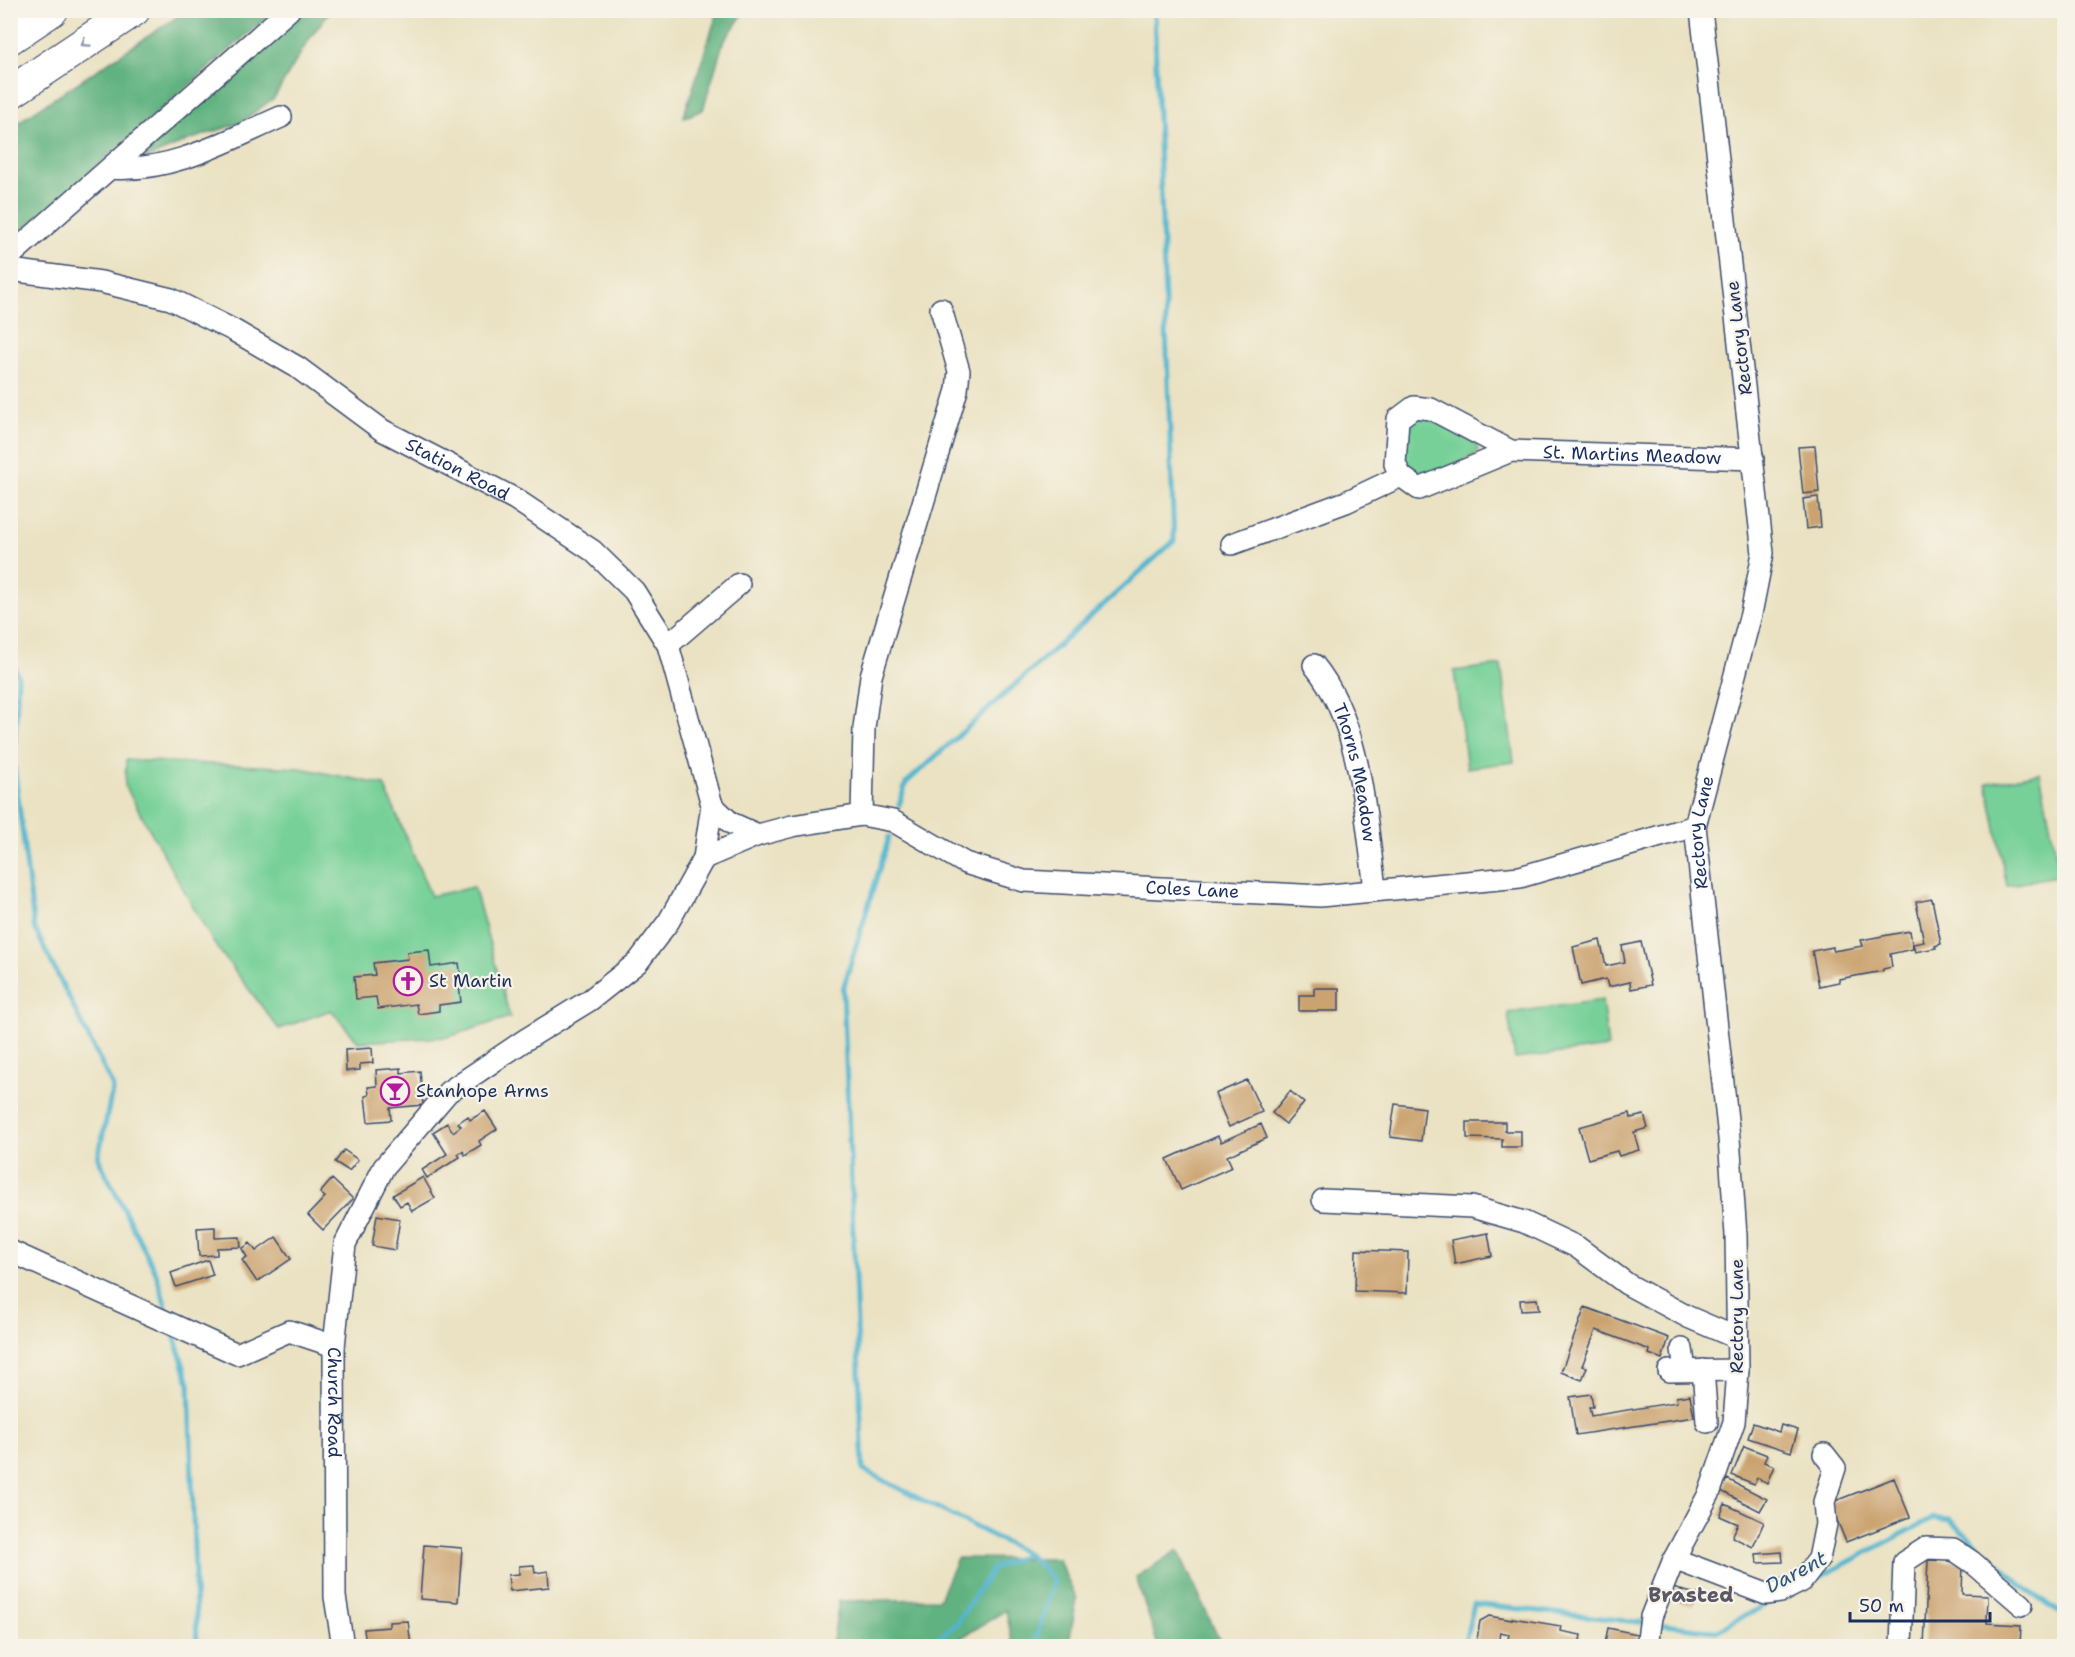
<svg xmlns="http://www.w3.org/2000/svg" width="2075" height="1657" viewBox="0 0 2075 1657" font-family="'Shantell Sans',sans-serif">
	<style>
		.green { fill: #76d097; stroke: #48807a; stroke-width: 1.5 }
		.forest { fill: #60b280; stroke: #3e706f; stroke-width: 1.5 }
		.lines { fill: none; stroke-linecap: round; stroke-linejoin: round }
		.stream { stroke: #51b5cf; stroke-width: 5 }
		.building { fill: #cba36f }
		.minor-casing { stroke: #3a4a6d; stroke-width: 24 }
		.highway-casing { stroke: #3a4a6d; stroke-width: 34 }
		.minor { stroke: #fff; stroke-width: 21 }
		.highway { stroke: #fff; stroke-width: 32 }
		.oneway { stroke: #8d97ae }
		.labels { text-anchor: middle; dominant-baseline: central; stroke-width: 4.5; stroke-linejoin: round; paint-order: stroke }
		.street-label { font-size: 18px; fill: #1b2f5e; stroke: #f7f3e8 }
		.poi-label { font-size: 18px; fill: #1b2f5e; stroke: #f7f3e8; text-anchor: start }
		.water-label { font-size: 20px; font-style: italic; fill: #2b5780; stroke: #f7f3e8 }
		.quarter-label { font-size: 21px; font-weight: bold; fill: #595864; stroke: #f7f3e8 }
	</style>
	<rect width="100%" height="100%" fill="#f7f3e8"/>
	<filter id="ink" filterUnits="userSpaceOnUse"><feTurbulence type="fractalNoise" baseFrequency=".0167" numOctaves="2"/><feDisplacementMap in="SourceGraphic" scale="12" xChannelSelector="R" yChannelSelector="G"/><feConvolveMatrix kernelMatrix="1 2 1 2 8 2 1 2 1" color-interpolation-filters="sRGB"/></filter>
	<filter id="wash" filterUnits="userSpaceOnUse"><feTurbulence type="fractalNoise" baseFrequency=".008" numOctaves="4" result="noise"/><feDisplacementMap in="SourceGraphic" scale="24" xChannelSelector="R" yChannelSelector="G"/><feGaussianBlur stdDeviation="1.35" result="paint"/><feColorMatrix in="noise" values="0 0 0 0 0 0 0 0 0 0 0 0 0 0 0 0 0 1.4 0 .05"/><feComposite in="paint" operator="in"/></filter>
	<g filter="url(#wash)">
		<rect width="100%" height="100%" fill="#eae2c2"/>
		<path class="green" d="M1420 417H1430L1476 444 1478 451 1475 455C1457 463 1431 482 1412 476L1404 463 1406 428Z
			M1501 665 1514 762 1467 768 1454 671Z
			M126 760 300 768 384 785 431 896 474 887 510 1017 448 1037 358 1042 331 1010 279 1029 213 942 125 786Z
			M2040 773 2060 875 2007 886 1987 783Z
			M1602 1000 1608 1047 1515 1059 1508 1013Z"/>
		<path class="forest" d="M186 11H274L23 230H11V127Z
			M299 11H330L308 41 274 98 240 123 189 140 145 159 167 128 256 51Z
			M718 11H745L723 43 703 110 683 118Z
			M1178 1550 1222 1646H1158L1136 1577Z
			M957 1558 1058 1559 1077 1599 1068 1646H1013L1006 1610 948 1646H832L839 1601 939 1599Z"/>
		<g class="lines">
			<path class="stream" d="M10 658 18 676 14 764 34 927 113 1087 98 1158 156 1273 169 1318
				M899 805 906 783 1174 541 1154 10
				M889 837 843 989 863 1470 1028 1554
				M173 1332 189 1383 197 1646
				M1814 1580 1933 1518 1950 1520 2018 1582 2051 1607 2064 1614
				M1656 1624 1716 1631 1771 1602
				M929 1646 956 1624 993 1568 1028 1554 1054 1580 1034 1646
				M1464 1646 1474 1604 1647 1623"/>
		</g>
		<g id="blocks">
			<path class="building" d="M1815 446 1819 492 1803 494 1798 447Z
				M1818 497 1821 527 1806 529 1803 499Z
				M1932 899 1941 944 1935 946 1936 948 1915 952 1913 944 1924 942 1916 902Z
				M1910 931 1913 949 1890 954 1892 967 1883 969V971L1839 979V982L1819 986 1812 951 1833 947V951L1863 946 1861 940Z
				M1600 940 1606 966 1625 962 1622 946 1641 942 1651 985 1631 989 1630 982 1608 987 1606 979 1581 985 1573 947Z
				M429 950 431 967 459 963 462 985H459L461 1002 439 1005V1011L418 1014 416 1004 378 1009 376 997 356 999 354 977 375 975 373 963 408 959 407 952Z
				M1314 988H1339V1011H1299V995H1314Z
				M372 1048 373 1063 360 1064V1070L346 1071 345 1050Z
				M401 1068V1073L420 1071 423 1105 390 1108 391 1120 368 1122 365 1096 369 1095 368 1087 377 1086 376 1070Z
				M1247 1080 1262 1112 1229 1127 1215 1094Z
				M1290 1091 1304 1103 1286 1124 1272 1113Z
				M1395 1104 1425 1108 1421 1141 1390 1137Z
				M485 1111 497 1129 479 1141 481 1145 465 1155 463 1151 458 1154 460 1157 427 1178 422 1170 447 1154 433 1132 447 1123 453 1132 461 1126 458 1123 468 1116 470 1120Z
				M1630 1113 1631 1118 1644 1115 1648 1128 1634 1132 1639 1150 1619 1156 1617 1151 1588 1159 1579 1127Z
				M1467 1122H1505V1131H1521V1147H1502V1139L1467 1138Z
				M1261 1124 1267 1138 1227 1156 1232 1167 1181 1190 1167 1159 1218 1136 1221 1142Z
				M344 1150 358 1160 349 1171 335 1162Z
				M423 1177 435 1198 412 1211 407 1202 400 1206 393 1195Z
				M332 1179 353 1199 323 1230 308 1215 325 1197 320 1193Z
				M377 1215 400 1219 395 1250 372 1246Z
				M215 1227V1238L240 1237 241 1247 217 1248V1255L199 1256 197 1228Z
				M1488 1233 1492 1256 1455 1264 1451 1240Z
				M276 1237 291 1259 257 1282 242 1260 247 1257 242 1249 250 1243 256 1251Z
				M1356 1250 1408 1252 1407 1293 1355 1291Z
				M208 1260 213 1275 176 1287 171 1273Z
				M1537 1299 1539 1310 1521 1311 1520 1300Z
				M1585 1307 1669 1338 1662 1359 1649 1354 1650 1350 1596 1330 1582 1366 1587 1367 1582 1380 1561 1372Z
				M1591 1394 1593 1407H1589L1591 1416 1677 1402 1676 1397 1690 1395 1694 1417 1576 1435 1570 1397Z
				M1753 1423 1779 1432 1781 1425 1798 1430 1791 1452 1748 1438Z
				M1744 1446 1767 1455 1764 1462 1774 1466 1767 1483 1757 1478 1754 1484 1732 1475Z
				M1894 1478 1910 1517 1846 1542 1830 1503Z
				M1727 1479 1767 1499 1760 1511 1721 1491Z
				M1725 1504 1764 1522 1753 1547 1732 1537 1738 1524 1720 1516Z
				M424 1545 462 1548 458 1602 420 1599Z
				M1782 1552 1783 1562 1757 1563 1756 1554Z
				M1928 1560 1963 1562 1962 1594 1988 1595 1987 1623 2021 1625 2020 1646H1924Z
				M534 1565 535 1573 548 1571 549 1587 510 1591 508 1575 519 1574V1566Z
				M1672 1588 1697 1594 1694 1606 1670 1600Z
				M1489 1616 1512 1620V1618L1561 1626 1560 1631 1581 1635 1579 1646 1507 1645 1509 1634 1500 1632 1498 1646H1476L1480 1621Z
				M408 1621 411 1646H366L364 1629 389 1627V1622Z
				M1608 1628 1637 1634 1635 1646 1605 1643Z"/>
		</g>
	</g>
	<g filter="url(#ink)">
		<use href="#blocks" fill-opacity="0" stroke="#3a4a6d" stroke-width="1.5"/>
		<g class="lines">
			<g class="minor-casing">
				<g id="minor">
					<path d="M111 168C171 173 228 140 281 117"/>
					<path d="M10 256 289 10"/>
					<path id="s1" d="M10 270 101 282 171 299 233 330 297 367 382 430 515 499 593 551 634 591 668 645 712 805 704 858 669 921 638 962 590 1000 525 1040 448 1092 384 1167 345 1244 334 1346 335 1597 343 1646"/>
					<path id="s2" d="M1511 451 1419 489 1401 476 1395 464 1398 419 1414 407 1431 409 1511 451 1753 459"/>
					<path d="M1232 544 1346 502 1401 476"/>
					<path d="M668 645 739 584"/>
					<path id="s3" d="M1314 665C1361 722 1366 818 1375 889"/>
					<path d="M712 805 731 823 758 835"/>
					<path d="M862 815 864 728 871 676 957 390 959 371 941 309"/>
					<path id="s4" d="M704 858 758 835 792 826 862 815 893 821 965 863 1024 881 1320 896 1520 877 1695 826"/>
					<path d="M1323 1200 1472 1207 1524 1222 1577 1247 1627 1284 1688 1317 1737 1338"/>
					<path d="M10 1251 237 1354 289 1331 334 1346"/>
					<path d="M1682 1349 1685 1370"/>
					<path d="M1703 1370 1707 1422"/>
					<path d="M1669 1371 1738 1370"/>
					<path d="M1674 1559 1766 1594 1780 1592 1802 1581 1819 1559 1826 1524 1824 1502 1835 1468 1824 1454"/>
					<path id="s5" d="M1647 1646 1651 1617 1674 1559 1709 1494 1734 1422 1738 1370 1736 1235 1729 1138 1695 826 1751 614 1763 553 1701 10"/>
					<path d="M1901 1646 1904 1562 1926 1548 1953 1549 1972 1562 2022 1605"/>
				</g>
			</g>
			<g class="highway-casing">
				<path id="highway" d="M10 38 52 10
					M10 93 134 10"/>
			</g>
			<use href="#minor" class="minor"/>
			<use href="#highway" class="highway"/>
		</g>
		<defs><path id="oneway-chevron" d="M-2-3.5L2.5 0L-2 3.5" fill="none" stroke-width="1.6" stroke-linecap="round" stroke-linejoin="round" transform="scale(1.5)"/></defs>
		<use class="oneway" href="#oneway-chevron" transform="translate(85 43) rotate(146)"/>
	</g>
	<defs>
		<g id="church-ring" transform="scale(1.5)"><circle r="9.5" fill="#f7f3e8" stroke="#b5179e" stroke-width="1.5"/><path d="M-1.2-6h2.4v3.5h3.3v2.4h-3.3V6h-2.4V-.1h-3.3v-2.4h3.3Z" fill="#b5179e"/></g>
		<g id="bar-ring" transform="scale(1.5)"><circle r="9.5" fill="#f7f3e8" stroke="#b5179e" stroke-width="1.5"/><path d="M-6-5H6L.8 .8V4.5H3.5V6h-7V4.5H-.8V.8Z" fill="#b5179e"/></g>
	</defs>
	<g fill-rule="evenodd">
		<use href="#church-ring" x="408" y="981"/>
		<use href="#bar-ring" x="395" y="1091"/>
	</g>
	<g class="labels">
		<g class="street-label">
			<text transform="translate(1739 338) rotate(-97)">Rectory Lane</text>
			<text stroke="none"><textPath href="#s2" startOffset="429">St. Martins Meadow</textPath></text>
			<text stroke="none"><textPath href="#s1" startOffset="498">Station Road</textPath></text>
			<text stroke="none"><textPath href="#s3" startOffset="117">Thorns Meadow</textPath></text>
			<text stroke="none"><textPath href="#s5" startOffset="834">Rectory Lane</textPath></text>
			<text stroke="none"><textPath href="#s4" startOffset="510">Coles Lane</textPath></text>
			<text transform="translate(1737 1316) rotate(-90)">Rectory Lane</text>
			<text stroke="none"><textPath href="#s1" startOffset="1695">Church Road</textPath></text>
		</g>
		<g class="poi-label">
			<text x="429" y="981">St Martin</text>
			<text x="416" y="1091">Stanhope Arms</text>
		</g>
		<g class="water-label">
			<text transform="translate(1796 1572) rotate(-28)">Darent</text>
		</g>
		<g class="quarter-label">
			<text x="1691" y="1595">Brasted</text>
		</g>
	</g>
	<rect width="2075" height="1657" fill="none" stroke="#f7f3e8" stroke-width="36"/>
	<path d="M1850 1612v9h140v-9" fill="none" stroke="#1b2f5e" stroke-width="3"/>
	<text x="1859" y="1612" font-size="18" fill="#1b2f5e" stroke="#f7f3e8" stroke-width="4.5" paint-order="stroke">50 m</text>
</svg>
